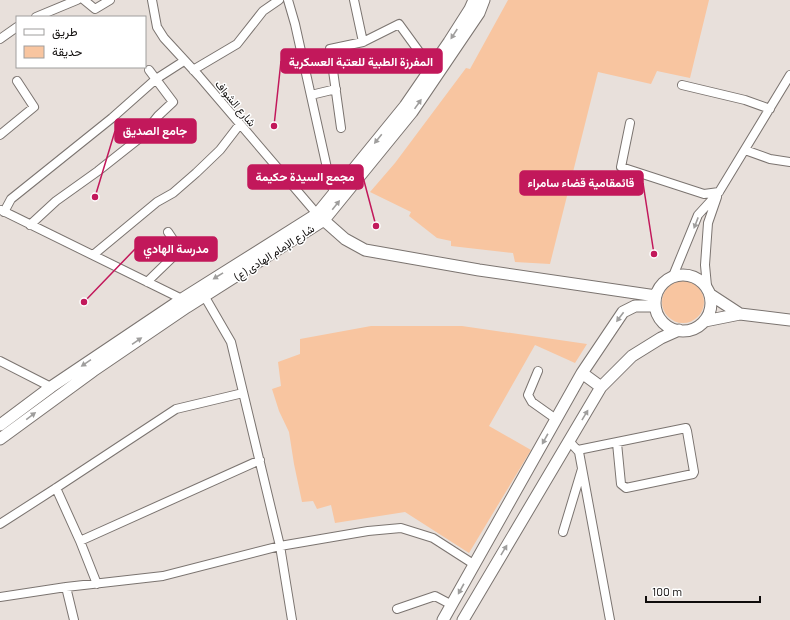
<svg xmlns="http://www.w3.org/2000/svg" width="790" height="620" viewBox="0 0 790 620" font-family="Barlow,Vazirmatn,sans-serif">
	<style>
		.green { fill: #f8c5a0 }
		.lines { fill: none; stroke-linecap: round; stroke-linejoin: round }
		.minor-casing { stroke: #7b7470; stroke-width: 10 }
		.major-casing { stroke: #7b7470; stroke-width: 13 }
		.minor { stroke: #fff; stroke-width: 8 }
		.major { stroke: #fff; stroke-width: 11 }
		.oneway { fill: #9f9e9d }
		.labels { text-anchor: middle; dominant-baseline: central; stroke-width: 3; stroke-linejoin: round; paint-order: stroke }
		.street-label { font-size: 11px; fill: #0f0c0b; stroke: #fff }
		.leader { fill: none; stroke: #c2185b; stroke-width: 1.5 }
		.callout-dot { fill: #c2185b; stroke: #fff; stroke-width: 1.5 }
		.callout { fill: #c2185b; stroke: #c2185b; stroke-width: 1.5 }
		.callout-label { font-size: 12px; text-anchor: middle; font-weight: bold; fill: #fff }
	</style>
	<rect width="100%" height="100%" fill="#e8e0db"/>
	<path class="green" d="M508 0H709L690 78 657 71 651 84 598 72 550 264 515 262 513 253 451 246V241L437 238 409 216 411 212 370 192 395 163 466 68 470 69Z
		M662 302a21 21 0 1 1 42 0a21 21 0 1 1-42 0Z
		M371 326H462L587 344 575 363 535 345 489 426 531 450 469 553 405 512 335 523 331 505 317 509 313 501 302 502 294 464 289 432 279 411 272 389 281 386 278 362 300 354V339Z"/>
	<g class="lines">
		<g class="minor-casing">
			<path id="minor" d="M84 0 95 9 110 0
				M152 0 157 27 164 38 199 76 317 214
				M288 0 295 24 329 177 334 193
				M354 0 363 42
				M36 17 77 0
				M0 39 17 27
				M193 70 237 44 263 11 279 0
				M682 85 745 100 770 109
				M311 95 336 89
				M630 123 621 167 704 194 719 192
				M341 128 330 49 363 42 399 24 431 68
				M0 135 34 107 17 81
				M745 150 770 159 790 162
				M1 210 182 299 185 303
				M4 212 11 199 112 118 156 79 184 61
				M30 225 56 201 98 171 141 137 158 116 173 102 149 70
				M93 255 157 202 173 193 196 173 220 150 240 124
				M673 276 698 215 719 192 790 75
				M147 282 180 250 168 232
				M707 286 705 265 708 223 717 197
				M202 292 231 342 280 546 292 620
				M0 361 51 387
				M538 371 528 395 532 402 556 419
				M569 441 579 452 610 620
				M578 450 686 428 687 431 694 472 693 474 626 488 621 484 617 443
				M56 488 80 541 97 584
				M0 524 56 488 176 409 243 393
				M563 532 582 469
				M80 541 260 460
				M66 587 74 620
				M0 597 66 587 163 576 280 546 368 531 401 528 433 538 475 565
				M397 609 435 596 452 605"/>
		</g>
		<g class="major-casing">
			<path id="major" d="M319 216 345 239 365 250 479 270 656 296
				M655 303a28 28 0 1 1 56 0a28 28 0 1 1-56 0Z
				M711 295 740 314
				M705 321 740 314 790 320
				M582 373 601 387
				M0 425 51 387 182 299 317 214 405 106 449 42 470 9 474 0
				M0 439 93 371 187 307 324 220 412 112 479 13 484 0
				M443 620 582 373 623 312 635 306H655
				M463 620 601 387 632 356 661 338 679 330"/>
		</g>
		<use href="#minor" class="minor"/>
		<use href="#major" class="major"/>
	</g>
	<defs><path id="oneway-solid" d="M-6-.8H1V-3.2L6.5 0L1 3.2V.8H-6Z"/></defs>
	<g class="oneway">
		<use href="#oneway-solid" transform="translate(454 34) rotate(123)"/>
		<use href="#oneway-solid" transform="translate(418 104) rotate(-55)"/>
		<use href="#oneway-solid" transform="translate(378 139) rotate(129)"/>
		<use href="#oneway-solid" transform="translate(336 205) rotate(-51)"/>
		<use href="#oneway-solid" transform="translate(696 223) rotate(111)"/>
		<use href="#oneway-solid" transform="translate(218 276) rotate(148)"/>
		<use href="#oneway-solid" transform="translate(620 317) rotate(127)"/>
		<use href="#oneway-solid" transform="translate(137 341) rotate(-34)"/>
		<use href="#oneway-solid" transform="translate(86 363) rotate(146)"/>
		<use href="#oneway-solid" transform="translate(585 415) rotate(-59)"/>
		<use href="#oneway-solid" transform="translate(31 416) rotate(-37)"/>
		<use href="#oneway-solid" transform="translate(545 439) rotate(119)"/>
		<use href="#oneway-solid" transform="translate(504 550) rotate(-59)"/>
		<use href="#oneway-solid" transform="translate(461 589) rotate(119)"/>
	</g>
	<g class="labels">
		<g class="street-label">
			<text transform="translate(236 103) rotate(50)">شارع الشواف</text>
			<text transform="translate(274 252) rotate(-33)">شارع الإمام الهادی (ع)</text>
		</g>
	</g>
	<path class="leader" d="M274 126L281 61M95 197L115 131M376 226L363 177M654 254L643 183M84 302L135 249"/>
	<g class="callout-dot">
		<circle cx="274" cy="126" r="4"/>
		<circle cx="95" cy="197" r="4"/>
		<circle cx="376" cy="226" r="4"/>
		<circle cx="654" cy="254" r="4"/>
		<circle cx="84" cy="302" r="4"/>
	</g>
	<g class="callout">
		<rect x="281" y="49" width="161" height="24" rx="4"/>
		<rect x="115" y="119" width="81" height="24" rx="4"/>
		<rect x="248" y="165" width="115" height="24" rx="4"/>
		<rect x="520" y="171" width="123" height="24" rx="4"/>
		<rect x="135" y="237" width="82" height="24" rx="4"/>
	</g>
	<g class="callout-label">
		<text x="361" y="66">المفرزة الطبية للعتبة العسكرية</text>
		<text x="155" y="135">جامع الصديق</text>
		<text x="305" y="181">مجمع السيدة حكيمة</text>
		<text x="581" y="187">قائمقامية قضاء سامراء</text>
		<text x="176" y="253">مدرسة الهادي</text>
	</g>
	<rect x="16" y="16" width="130" height="52" fill="#ffffff" stroke="#9f9e9d"/>
	<rect x="24" y="29" width="20" height="6" fill="#ffffff" stroke="#9f9e9d"/>
	<text x="52" y="36" font-size="12" fill="#0f0c0b">طريق</text>
	<rect x="24" y="46" width="20" height="12" fill="#f8c5a0" stroke="#9f9e9d"/>
	<text x="52" y="56" font-size="12" fill="#0f0c0b">حديقة</text>
	<path d="M646 596v6h114v-6" fill="none" stroke="#0f0c0b" stroke-width="2"/>
	<text x="652" y="596" font-size="12" fill="#0f0c0b" stroke="#ffffff" stroke-width="3" paint-order="stroke">100 m</text>
</svg>
